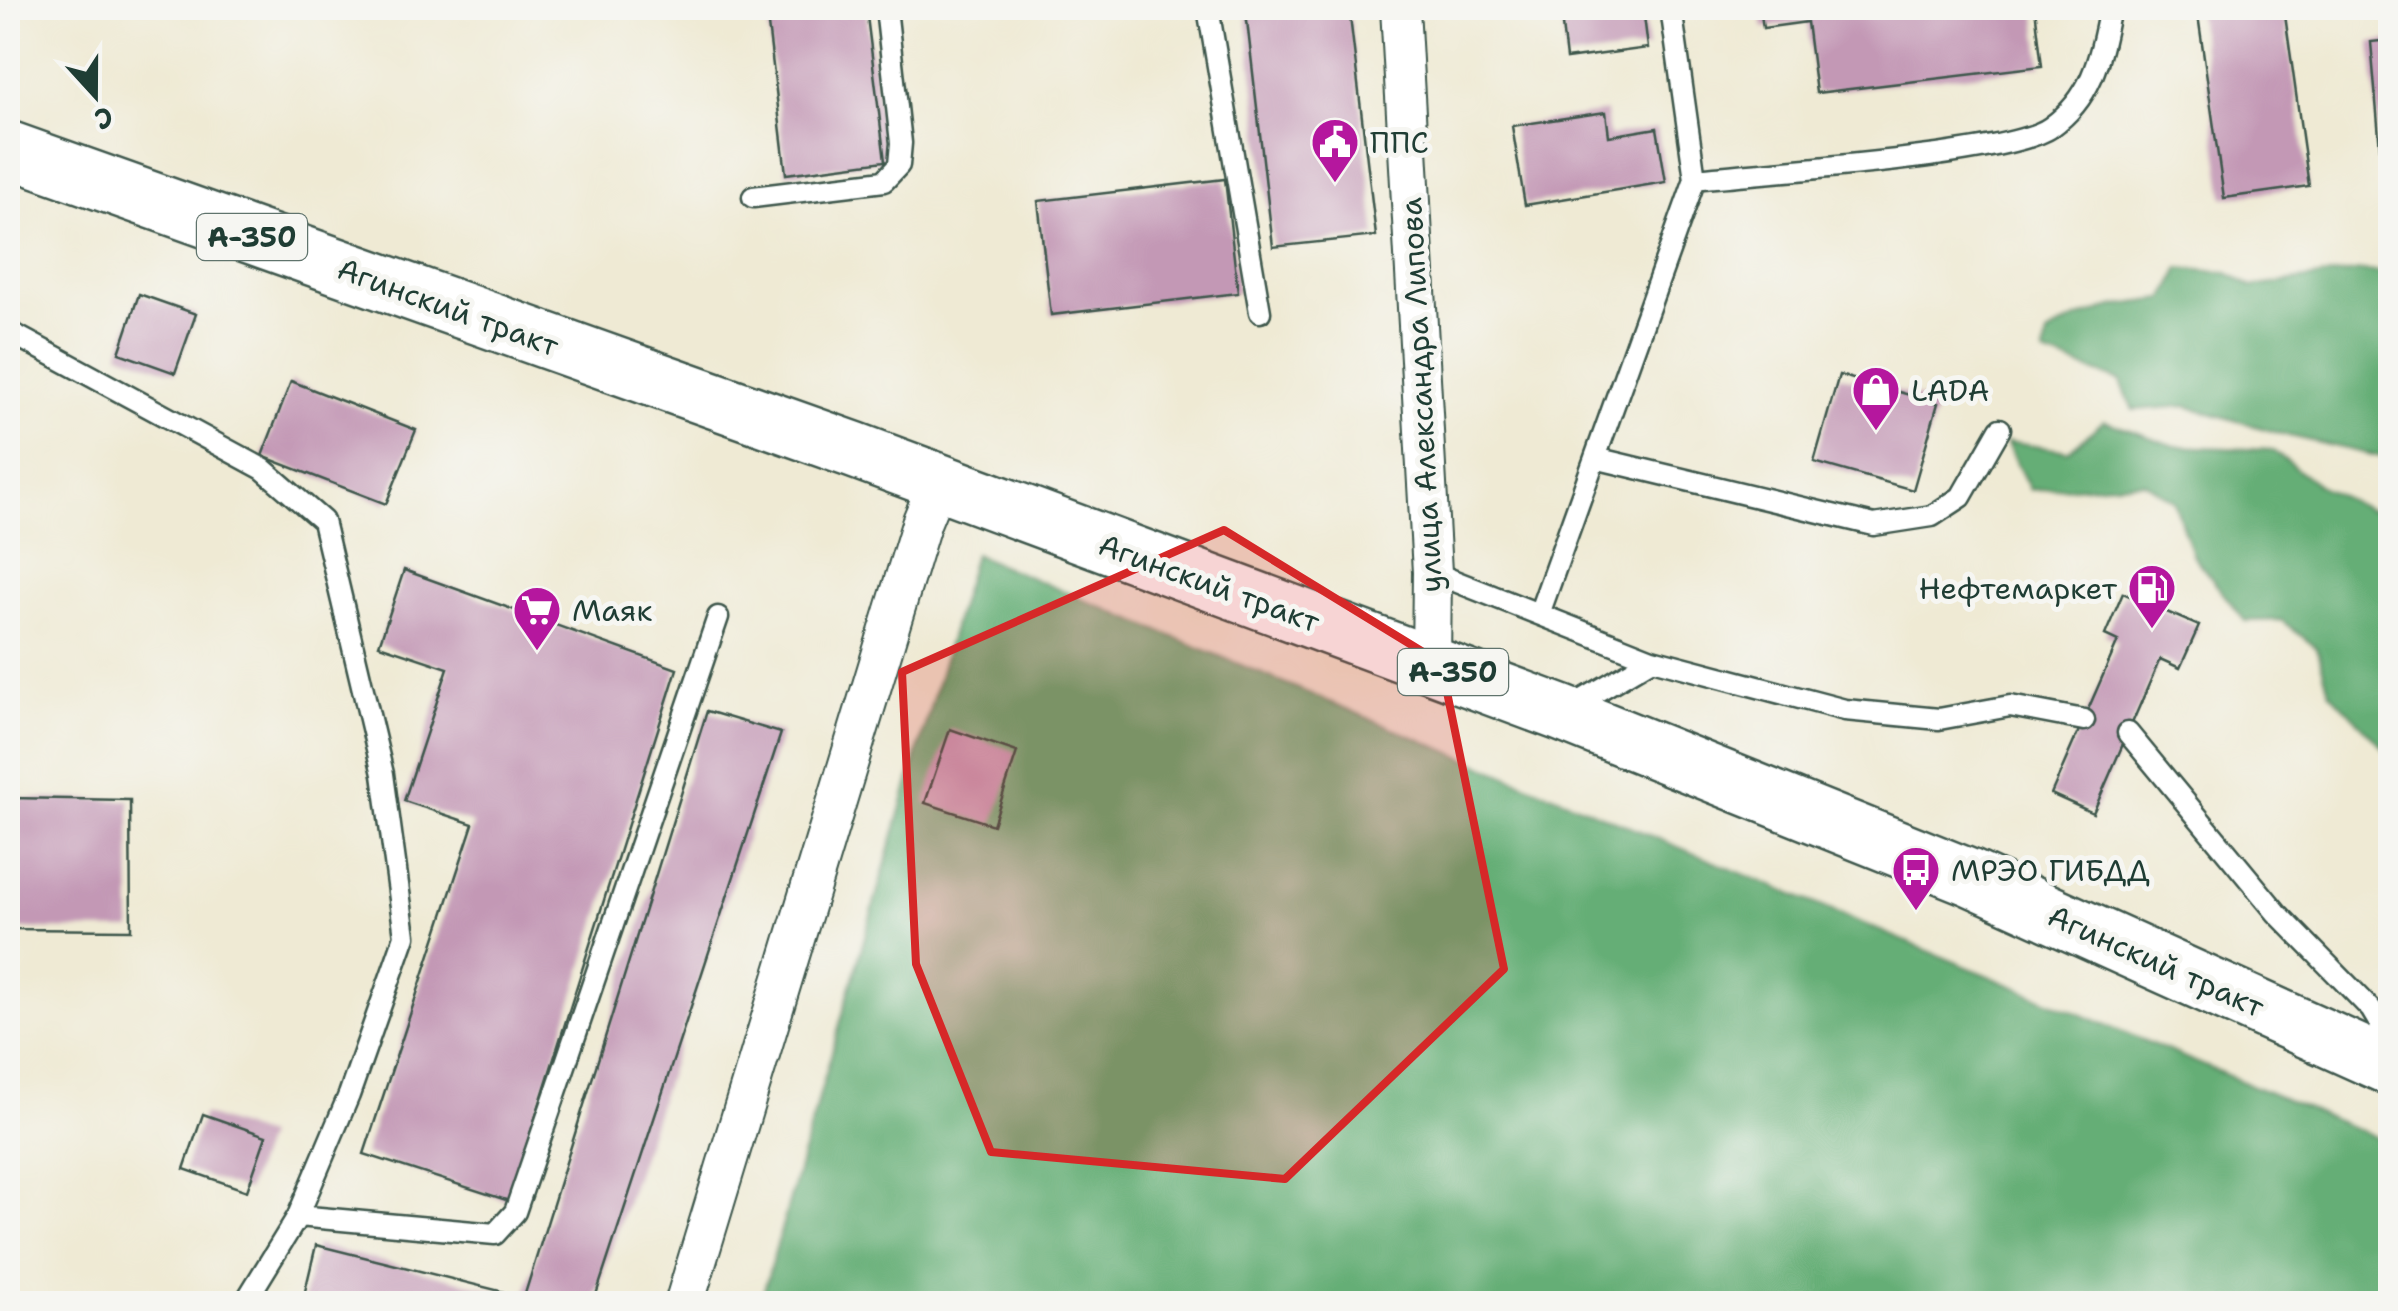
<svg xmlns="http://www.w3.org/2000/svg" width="2398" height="1311" viewBox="0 0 2398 1311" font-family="'Shantell Sans',sans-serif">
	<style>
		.forest { fill: #65ae76; stroke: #427655; stroke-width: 2.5 }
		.building { fill: #c398b5 }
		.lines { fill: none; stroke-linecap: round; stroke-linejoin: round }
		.lane-casing { stroke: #3e574c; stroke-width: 25 }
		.street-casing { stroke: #3e574c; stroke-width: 42 }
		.highway-casing { stroke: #3e574c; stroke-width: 60 }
		.lane { stroke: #fff; stroke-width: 20 }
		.street { stroke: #fff; stroke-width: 38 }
		.highway { stroke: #fff; stroke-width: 55 }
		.marked { fill: #d62828; fill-opacity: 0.2; stroke: #d62828; stroke-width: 8; stroke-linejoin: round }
		.labels { text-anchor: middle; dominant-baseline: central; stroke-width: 10; stroke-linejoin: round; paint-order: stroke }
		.shield { fill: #f6f6f2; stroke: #60746d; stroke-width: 2.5 }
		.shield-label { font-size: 28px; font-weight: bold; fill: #1f3d34 }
		.poi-label { font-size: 30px; fill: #1f3d34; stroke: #f6f6f2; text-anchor: start }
		.street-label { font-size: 30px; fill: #1f3d34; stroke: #f6f6f2 }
	</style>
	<rect width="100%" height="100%" fill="#f6f6f2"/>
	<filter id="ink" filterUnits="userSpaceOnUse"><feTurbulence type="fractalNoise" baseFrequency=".01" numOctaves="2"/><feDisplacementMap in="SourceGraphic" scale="20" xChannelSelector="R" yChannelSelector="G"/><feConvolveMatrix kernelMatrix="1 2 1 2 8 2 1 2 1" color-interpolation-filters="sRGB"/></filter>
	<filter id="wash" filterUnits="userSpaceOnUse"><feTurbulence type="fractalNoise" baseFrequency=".0048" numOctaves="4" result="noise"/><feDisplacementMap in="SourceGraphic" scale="40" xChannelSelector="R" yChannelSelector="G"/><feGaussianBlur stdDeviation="2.25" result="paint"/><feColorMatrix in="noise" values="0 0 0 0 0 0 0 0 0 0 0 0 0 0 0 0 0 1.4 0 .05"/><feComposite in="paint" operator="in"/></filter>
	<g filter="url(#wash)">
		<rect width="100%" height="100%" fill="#efead4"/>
		<path class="forest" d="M2180 268 2228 273 2252 287 2361 271 2390 273V459L2289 436 2186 406 2133 410 2121 381 2044 354 2047 335C2085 310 2121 304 2165 299Z
			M2104 421 2175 446 2272 450 2320 486 2370 511 2390 503V755L2329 691 2317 648 2281 620 2245 621 2192 554 2174 501 2144 482 2030 490 2006 442 2068 451Z
			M974 554 2390 1143V1303L760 1304Z"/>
		<g id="blocks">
			<path class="building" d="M766 8H866L885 161 786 174Z
				M1283 8H1349L1376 236 1273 247 1246 12Z
				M1560 8H1643L1648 48 1566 59Z
				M1760 8H2035L2042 66 1816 93 1807 22 1763 28Z
				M2197 8H2284L2309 186 2224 198Z
				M2390 40V183L2383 184 2371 42Z
				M1606 112 1609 136 1657 128 1666 182 1525 205 1512 126Z
				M1225 179 1238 293 1051 315 1038 201Z
				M139 294 196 314 175 373 119 353Z
				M1839 375 1938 403 1913 490 1814 462Z
				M291 381 416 430 386 504 262 456Z
				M404 570 677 669 509 1201 364 1154 473 824 404 801 448 668 379 645Z
				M2123 593 2199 626 2180 668 2160 659 2093 813 2051 794 2118 641 2105 635Z
				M707 711 781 733 593 1304H302L316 1245 524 1297Z
				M950 729 1017 752 993 825 925 803Z
				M8 798 130 800 131 930 8 929Z
				M203 1114 266 1136 247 1191 184 1169Z"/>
		</g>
	</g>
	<g filter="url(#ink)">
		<use href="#blocks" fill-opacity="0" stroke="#3e574c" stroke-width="2.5"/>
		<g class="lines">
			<g class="lane-casing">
				<path id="lane" d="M1208 8 1260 312
					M1695 179C1760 172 2011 157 2051 127 2094 96 2100 56 2110 8
					M753 197 884 181 899 165 901 143 886 8
					M8 331 263 469 323 521 383 774 405 936 349 1095 298 1216 244 1304
					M1595 458 1874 525 1932 516 1961 497 2000 429
					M1432 572 1652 659
					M1539 614 1695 179 1671 8
					M1569 708 1652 659 1845 710 1939 719 2010 706 2084 720
					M2128 733 2277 913 2371 1009 2390 1041
					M298 1216 495 1234 515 1212 718 617"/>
			</g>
			<g class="street-casing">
				<path id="street" d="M1400 8 1432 572 1431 663
					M684 1304 922 521 938 482"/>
			</g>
			<g class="highway-casing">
				<path id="highway" d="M8 149 854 450 1561 713 1969 877 2390 1067"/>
			</g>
			<use href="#lane" class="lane"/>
			<use href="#street" class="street"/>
			<use href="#highway" class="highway"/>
		</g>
	</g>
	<path class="marked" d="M1224 530 1441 663 1504 969 1285 1179 991 1152 916 964 902 672Z"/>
	<defs>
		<g id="civic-pin" transform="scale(2.5)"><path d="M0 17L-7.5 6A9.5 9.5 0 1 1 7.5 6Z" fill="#b5179e" stroke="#f6f6f2"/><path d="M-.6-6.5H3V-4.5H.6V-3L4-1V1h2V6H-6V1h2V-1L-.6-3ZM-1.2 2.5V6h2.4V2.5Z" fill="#fff"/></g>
		<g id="shop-pin" transform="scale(2.5)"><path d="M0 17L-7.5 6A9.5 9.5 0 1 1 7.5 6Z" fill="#b5179e" stroke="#f6f6f2"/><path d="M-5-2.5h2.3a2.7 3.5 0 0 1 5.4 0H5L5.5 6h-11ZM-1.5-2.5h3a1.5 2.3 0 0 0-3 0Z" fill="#fff"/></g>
		<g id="fuel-pin" transform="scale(2.5)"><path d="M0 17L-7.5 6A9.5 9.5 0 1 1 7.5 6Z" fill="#b5179e" stroke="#f6f6f2"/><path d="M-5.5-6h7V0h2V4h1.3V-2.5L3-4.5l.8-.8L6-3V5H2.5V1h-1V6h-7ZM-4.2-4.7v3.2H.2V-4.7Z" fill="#fff"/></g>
		<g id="supermarket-pin" transform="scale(2.5)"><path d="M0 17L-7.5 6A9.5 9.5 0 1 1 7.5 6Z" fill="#b5179e" stroke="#f6f6f2"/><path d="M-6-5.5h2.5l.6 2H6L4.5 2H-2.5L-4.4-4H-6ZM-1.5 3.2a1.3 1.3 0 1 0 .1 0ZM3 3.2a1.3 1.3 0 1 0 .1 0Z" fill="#fff"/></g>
		<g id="bus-pin" transform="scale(2.5)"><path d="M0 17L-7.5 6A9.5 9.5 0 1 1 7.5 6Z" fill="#b5179e" stroke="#f6f6f2"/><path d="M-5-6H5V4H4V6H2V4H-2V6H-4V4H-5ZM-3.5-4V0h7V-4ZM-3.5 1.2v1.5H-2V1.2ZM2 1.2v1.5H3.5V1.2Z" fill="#fff"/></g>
	</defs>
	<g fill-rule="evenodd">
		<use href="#civic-pin" x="1335" y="142"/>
		<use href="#shop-pin" x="1876" y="390"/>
		<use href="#fuel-pin" x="2152" y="588"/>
		<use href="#supermarket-pin" x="537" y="610"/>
		<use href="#bus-pin" x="1916" y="870"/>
	</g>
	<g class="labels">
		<g class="shield">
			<rect x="197" y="214" width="110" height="46" rx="8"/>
			<rect x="1398" y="649" width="110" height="46" rx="8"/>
		</g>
		<g class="shield-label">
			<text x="252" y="237">А-350</text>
			<text x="1453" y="672">А-350</text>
		</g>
		<g class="poi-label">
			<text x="1370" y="142">ППС</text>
			<text x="1911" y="390">LADA</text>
			<text x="2117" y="588" text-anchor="end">Нефтемаркет</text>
			<text x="572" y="610">Маяк</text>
			<text x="1951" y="870">МРЭО ГИБДД</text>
		</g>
		<g class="street-label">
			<text transform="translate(448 307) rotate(20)">Агинский тракт</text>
			<text transform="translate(1421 395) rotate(-93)">улица Александра Липова</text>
			<text transform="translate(1209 583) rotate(20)">Агинский тракт</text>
			<text transform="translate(2156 961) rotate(24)">Агинский тракт</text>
		</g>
	</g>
	<rect width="2398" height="1311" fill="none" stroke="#f6f6f2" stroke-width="40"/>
	<g transform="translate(95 95) rotate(159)" stroke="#f6f6f2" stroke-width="8" paint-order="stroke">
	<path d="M0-8L18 38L0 25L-18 38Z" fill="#1f3d34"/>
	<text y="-15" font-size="28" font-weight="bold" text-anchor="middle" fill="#1f3d34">С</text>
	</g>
</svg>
